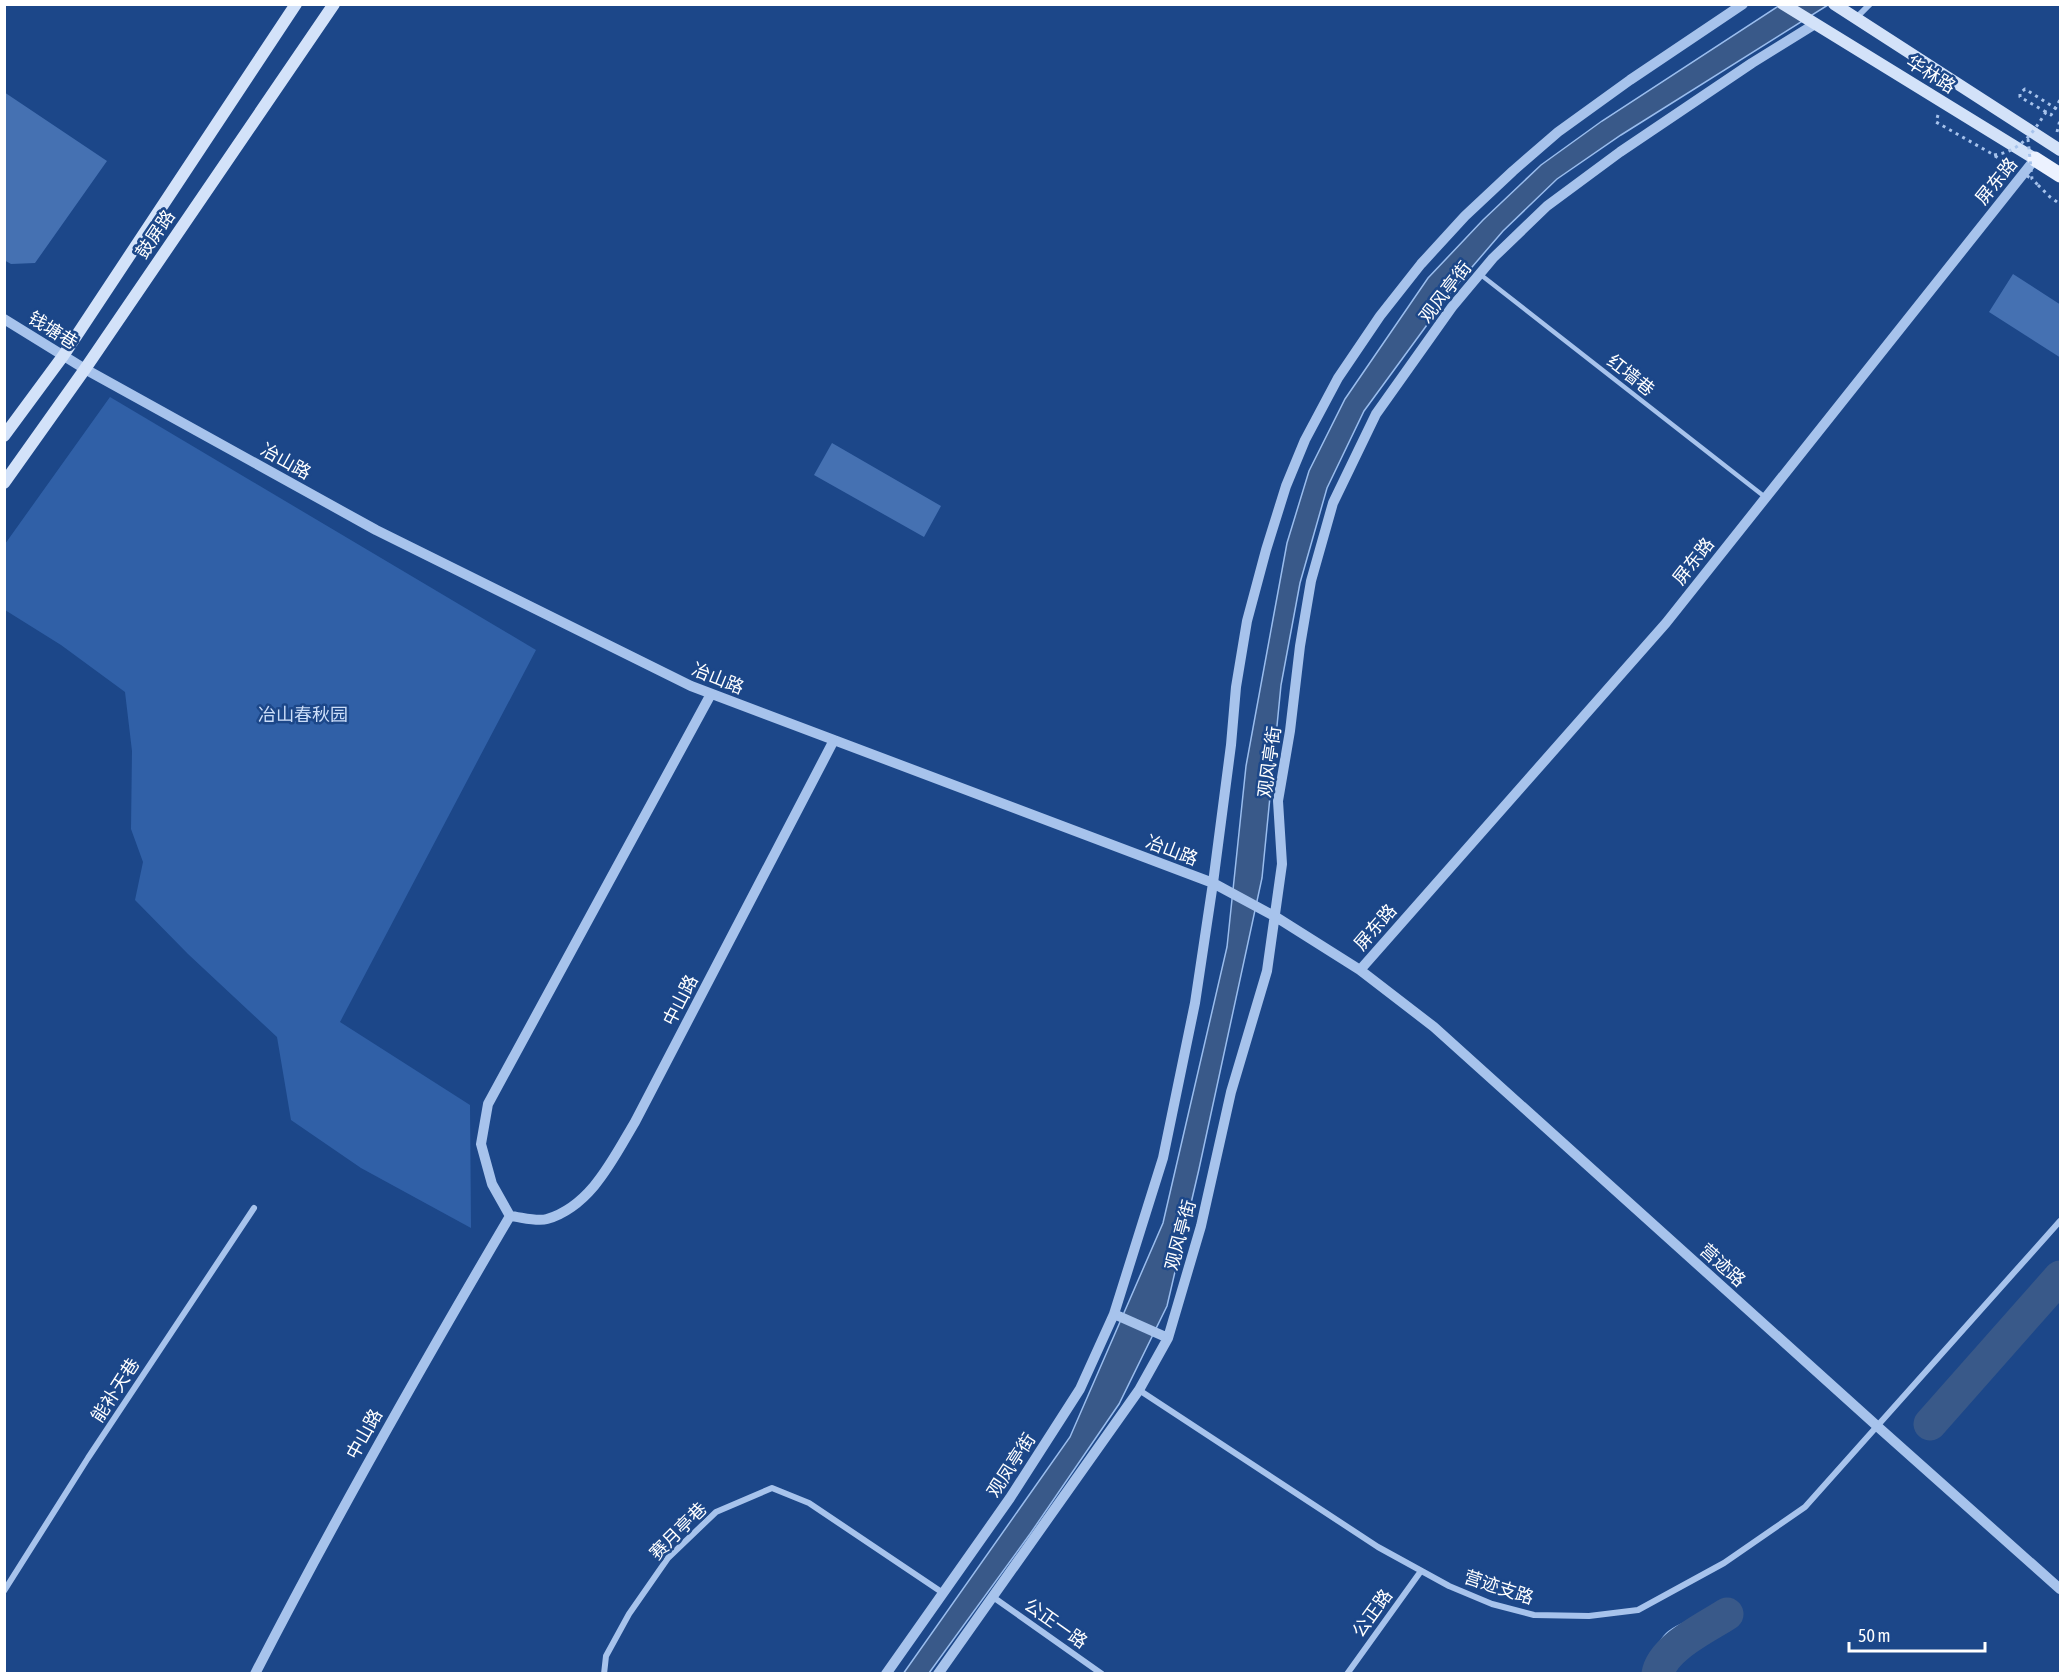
<svg xmlns="http://www.w3.org/2000/svg" width="2065" height="1678" viewBox="0 0 2065 1678" font-family="'Asap Condensed','Noto Sans SC',sans-serif">
	<style>
		.green { fill: #3060a7 }
		.water { fill: #395989; stroke: #9abdee; stroke-width: 1.5 }
		.lines { fill: none; stroke-linecap: round; stroke-linejoin: round }
		.river { stroke: #395989; stroke-width: 33 }
		.building { fill: #4571b2 }
		.path { stroke: #a7c3ec; stroke-width: 3; stroke-dasharray: 3 4.5; stroke-linecap: butt }
		.service { stroke: #a7c3ec; stroke-width: 4.5 }
		.minor { stroke: #a7c3ec; stroke-width: 6 }
		.tertiary { stroke: #a7c3ec; stroke-width: 10 }
		.secondary { stroke: #d3e2f9; stroke-width: 12 }
		.primary { stroke: #ecf2ff; stroke-width: 15 }
		.path-bridge { stroke: #a7c3ec; stroke-width: 3; stroke-dasharray: 3 4.5; stroke-linecap: butt }
		.labels { text-anchor: middle; dominant-baseline: central; stroke-width: 5; stroke-linejoin: round; paint-order: stroke }
		.street-label { font-size: 18px; fill: #fff; stroke: #1c4789 }
		.park-label { font-size: 18px; fill: #ccdef9; stroke: #1c4789 }
	</style>
	<rect width="100%" height="100%" fill="#1c4789"/>
	<path class="green" d="M110 397 536 650 340 1022 470 1105 471 1228 361 1168 291 1120 277 1037 188 954 135 900 143 862 131 829 132 751 125 692 61 645 5 610V544Z"/>
	<path class="water" d="M1780 5H1828L1621 135 1557 179 1503 231 1454 288 1364 411 1327 488 1300 583 1281 685 1262 878 1199 1169 1167 1306 1119 1404 1030 1534 929 1673 903 1674 1070 1437 1163 1223 1227 947 1246 766 1287 543 1309 471 1345 399 1428 278 1483 220 1541 165 1602 121Z
		M1709 1614 1719 1633C1694 1643 1678 1646 1668 1673H1650C1659 1629 1669 1628 1709 1614Z"/>
	<g class="lines">
		<path class="river" d="M1930 1424 2060 1277
			M1658 1674C1662 1648 1707 1627 1727 1614"/>
	</g>
	<path class="building" d="M4 92 107 161 35 263 11 264 4 260Z
		M2013 274 2061 305V358L1989 312Z
		M832 443 941 506 924 537 814 475Z"/>
	<g class="lines">
		<path class="path" d="M2046 112 2020 97V93L2025 89 2060 111
			M1938 115 1936 122 1994 155
			M2057 132 2060 120
			M2038 185 2050 197 2060 204"/>
		<path class="service" d="M1481 275 1765 497"/>
		<path class="minor" d="M1856 18 1870 4
			M1139 1390 1378 1547 1449 1586 1492 1604 1534 1615 1589 1616 1638 1610 1724 1563 1805 1507 2060 1221
			M4 1591 88 1458 254 1208
			M993 1597 1102 1674
			M604 1674 606 1656 629 1614 668 1558 716 1512 772 1488 809 1503 943 1593
			M1347 1674 1421 1571"/>
		<path class="tertiary" d="M4 319 85 369 376 530 691 686 1213 883 1276 917 1360 970 1434 1027 1877 1426 2060 1589
			M1360 970 1666 623 2035 159
			M510 1216C521 1217 537 1222 547 1219 591 1206 613 1159 635 1122L834 740
			M510 1216 492 1184 481 1144 488 1104 711 694
			M1114 1314 1168 1338
			M255 1674C335 1518 421 1367 510 1216
			M886 1674 1010 1498 1080 1389 1114 1314 1163 1158 1195 1003 1213 883 1231 745 1236 687 1247 621 1266 550 1286 486 1305 440 1338 378 1380 316 1421 264 1465 216 1513 171 1558 132 1630 80 1743 4
			M938 1674 1139 1390 1168 1338 1201 1226 1231 1092 1267 971 1282 864 1278 801 1290 731 1300 646 1311 581 1333 503 1376 414 1452 307 1493 258 1547 206 1620 152 1752 63 1815 24"/>
		<path class="secondary" d="M1783 4 2035 159
			M1834 4 2060 150
			M4 436 63 356 296 4
			M4 483 85 369 334 4"/>
		<path class="primary" d="M2035 159 2060 175"/>
		<path class="path-bridge" d="M2028 139 2032 179 2038 185
			M1994 155C2021 151 2032 134 2046 112L2051 115 2060 100
			M1995 156 2032 179"/>
	</g>
	<g class="labels">
		<g class="street-label">
			<text transform="translate(1931 74) rotate(32)">华林路</text>
			<text transform="translate(1996 181) rotate(-51)">屏东路</text>
			<text transform="translate(155 234) rotate(-56)">鼓屏路</text>
			<text transform="translate(1445 292) rotate(-52)">观风亭街</text>
			<text transform="translate(53 330) rotate(32)">钱塘巷</text>
			<text transform="translate(1631 375) rotate(38)">红墙巷</text>
			<text transform="translate(286 461) rotate(29)">冶山路</text>
			<text transform="translate(1693 561) rotate(-52)">屏东路</text>
			<text transform="translate(718 678) rotate(22)">冶山路</text>
			<text transform="translate(1269 762) rotate(-82)">观风亭街</text>
			<text transform="translate(1172 850) rotate(21)">冶山路</text>
			<text transform="translate(1375 927) rotate(-49)">屏东路</text>
			<text transform="translate(680 1000) rotate(-63)">中山路</text>
			<text transform="translate(1180 1235) rotate(-75)">观风亭街</text>
			<text transform="translate(1723 1265) rotate(42)">营迹路</text>
			<text transform="translate(115 1390) rotate(-57)">能补天巷</text>
			<text transform="translate(364 1434) rotate(-61)">中山路</text>
			<text transform="translate(1011 1465) rotate(-57)">观凤亭街</text>
			<text transform="translate(678 1531) rotate(-45)">赛月亭巷</text>
			<text transform="translate(1499 1587) rotate(18)">营迹支路</text>
			<text transform="translate(1372 1613) rotate(-54)">公正路</text>
			<text transform="translate(1056 1623) rotate(35)">公正一路</text>
		</g>
		<g class="park-label">
			<text x="303" y="714">冶山春秋园</text>
		</g>
	</g>
	<rect width="2065" height="1678" fill="none" stroke="#ffffff" stroke-width="12"/>
	<path d="M1849 1642v9h136v-9" fill="none" stroke="#ffffff" stroke-width="3"/>
	<text x="1858" y="1642" font-size="18" fill="#ffffff" stroke="#1c4789" stroke-width="4.5" paint-order="stroke">50 m</text>
</svg>
